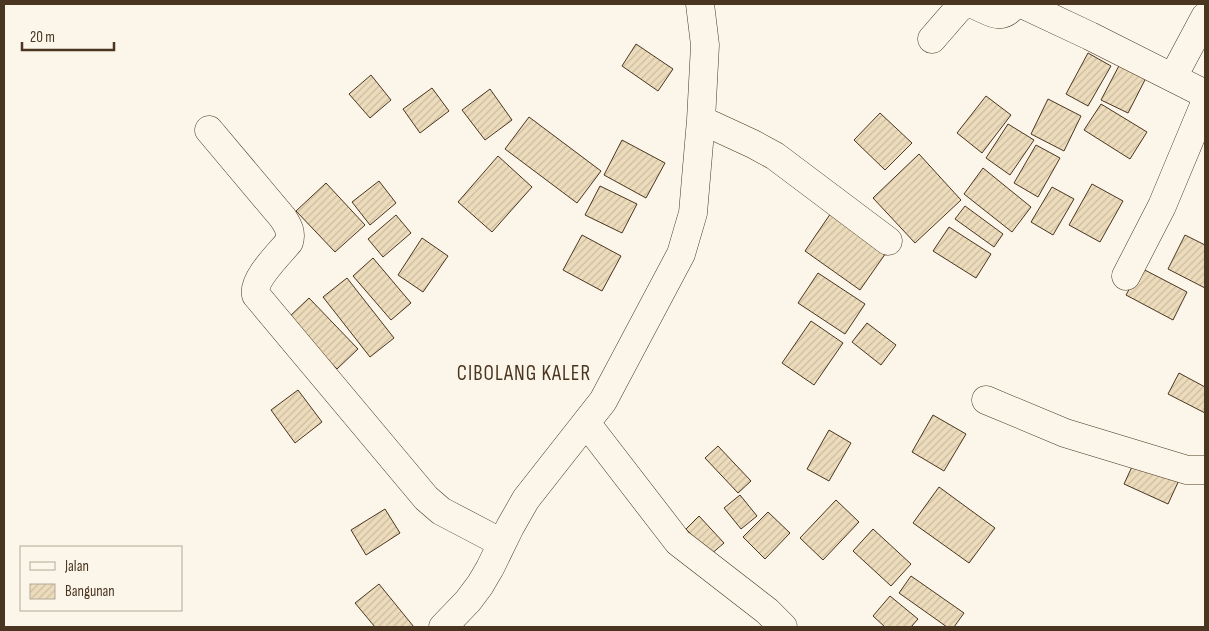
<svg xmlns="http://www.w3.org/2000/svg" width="1209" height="631" viewBox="0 0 1209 631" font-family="'Sofia Sans Condensed',sans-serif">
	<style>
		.building { fill: url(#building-hatch); stroke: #4a3520 }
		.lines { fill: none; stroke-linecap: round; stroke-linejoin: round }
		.minor-casing { stroke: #4a3520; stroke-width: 29 }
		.minor { stroke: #fbf6e9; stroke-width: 28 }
		.labels { text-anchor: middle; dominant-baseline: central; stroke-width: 4; stroke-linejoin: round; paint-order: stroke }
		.quarter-label { font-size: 21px; letter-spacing: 1px; fill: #4a3520; stroke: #fbf6e9 }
	</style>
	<defs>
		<pattern id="building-hatch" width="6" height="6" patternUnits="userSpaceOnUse" patternTransform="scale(1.25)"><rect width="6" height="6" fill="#ecdcbc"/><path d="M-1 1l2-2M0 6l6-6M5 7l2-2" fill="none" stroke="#ccbda1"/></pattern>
	</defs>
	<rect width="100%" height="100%" fill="#fbf6e9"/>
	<path class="building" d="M636 44 673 69 658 91 622 66Z
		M1088 53 1111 66 1088 106 1066 94Z
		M1122 60 1148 74 1128 113 1101 100Z
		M371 75 391 100 370 118 349 94Z
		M432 88 449 111 420 133 403 109Z
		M490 89 512 120 485 140 462 110Z
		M986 96 1011 115 982 153 957 133Z
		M1048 99 1081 116 1064 151 1031 134Z
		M1101 104 1147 132 1130 159 1084 130Z
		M880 113 912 143 885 170 854 140Z
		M529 117 601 171 577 203 505 149Z
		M1008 124 1034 140 1010 175 986 158Z
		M622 140 665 163 646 198 604 175Z
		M1036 145 1060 158 1038 197 1014 183Z
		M919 154 961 200 915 243 873 198Z
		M498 156 532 187 492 232 458 202Z
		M983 168 1031 207 1012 232 964 194Z
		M379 181 396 203 370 225 352 202Z
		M326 183 365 225 335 252 296 211Z
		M1092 184 1123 201 1100 242 1069 225Z
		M600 186 637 204 622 233 585 215Z
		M1052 187 1074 199 1053 235 1031 222Z
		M965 206 1003 234 994 247 955 219Z
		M833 210 888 250 860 290 805 251Z
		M396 215 411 233 383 257 368 239Z
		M949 227 991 254 976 278 933 251Z
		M582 235 621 256 602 291 563 270Z
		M1185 235 1205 245V288L1168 269Z
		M422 238 448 256 423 292 398 275Z
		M373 258 411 303 391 320 353 276Z
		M1141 268 1187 292 1173 320 1126 295Z
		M818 273 865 304 845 334 798 303Z
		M347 278 394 338 370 357 323 297Z
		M309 298 358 349 337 369 288 318Z
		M811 321 843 343 814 385 782 363Z
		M867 323 896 345 881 365 852 342Z
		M1179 373 1205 387V413L1168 394Z
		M298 390 322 422 295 443 271 410Z
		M933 415 966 434 944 471 912 452Z
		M829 430 851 443 829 481 807 469Z
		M718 446 751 481 738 493 705 458Z
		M1136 458 1180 478 1168 504 1124 484Z
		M939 487 995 528 969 563 913 523Z
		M740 495 757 516 741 529 724 508Z
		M836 500 859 522 823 560 800 538Z
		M385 509 400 533 366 555 351 530Z
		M768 512 790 533 765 559 743 537Z
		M699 516 724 543 710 555 686 529Z
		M873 529 911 564 891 586 853 551Z
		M911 576 964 613 954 627H947L899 593Z
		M379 584 414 627H375L355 603Z
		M890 596 918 619 911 627H885L873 616Z"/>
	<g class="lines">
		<g class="minor-casing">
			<path id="minor" d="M971 4C988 8 999 25 1015 4
				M1022 4 1090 36 1205 94
				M932 39 958 9 965 4
				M1173 77 1205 17
				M701 120 753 144 775 156 888 241
				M209 130 283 218C288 226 292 232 289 242 280 253 252 280 256 295L426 498 441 511 502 543
				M1126 276 1162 206 1205 103
				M986 400 1065 433 1187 470H1205
				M587 424 678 542 767 611 783 627
				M443 627 468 601 480 585 490 568 510 527 526 499 603 401 681 254 693 213 701 120 705 45 700 4"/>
		</g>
		<use href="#minor" class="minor"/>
	</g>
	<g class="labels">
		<g class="quarter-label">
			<text x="524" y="373">CIBOLANG KALER</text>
		</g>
	</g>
	<rect width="1209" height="631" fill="none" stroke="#4a3520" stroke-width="10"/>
	<rect x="20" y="546" width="162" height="65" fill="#fbf6e9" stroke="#b4a999"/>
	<rect x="30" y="562" width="25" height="8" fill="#fbf6e9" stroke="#b4a999"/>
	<text x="65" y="571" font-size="15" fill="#4a3520">Jalan</text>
	<rect x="30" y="584" width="25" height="15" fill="url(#building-hatch)" stroke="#b4a999"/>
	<text x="65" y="596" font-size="15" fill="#4a3520">Bangunan</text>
	<path d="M22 42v8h92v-8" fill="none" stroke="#4a3520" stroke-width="2.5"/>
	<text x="30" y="42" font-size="15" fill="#4a3520" stroke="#fbf6e9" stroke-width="4" paint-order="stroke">20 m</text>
</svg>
